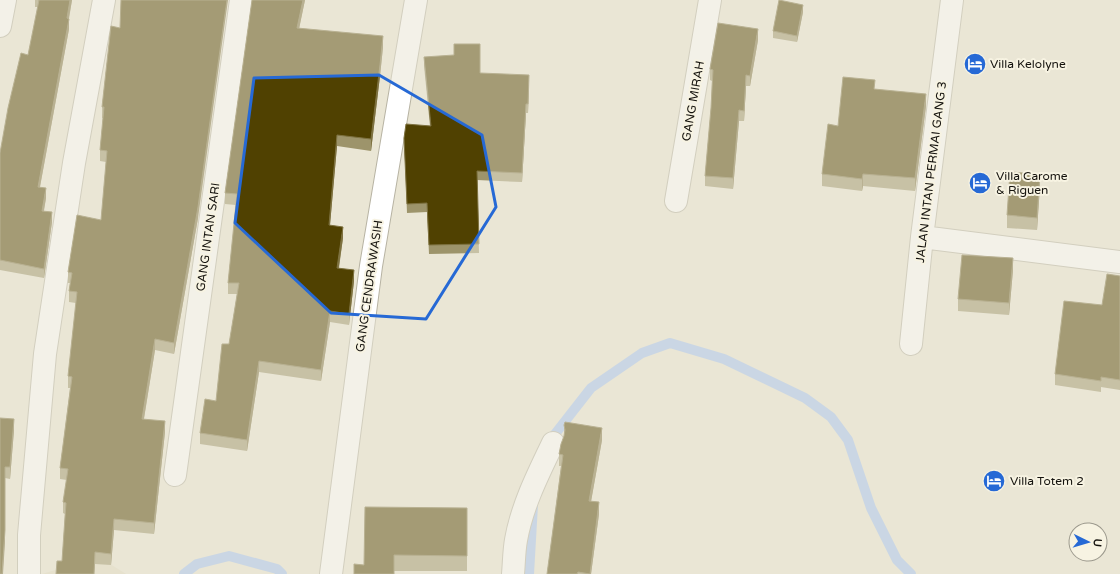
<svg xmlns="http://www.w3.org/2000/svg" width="1120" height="574" viewBox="0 0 1120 574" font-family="'Varela Round',sans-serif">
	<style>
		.built { fill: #e2dcc4 }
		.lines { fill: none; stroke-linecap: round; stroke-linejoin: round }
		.stream { stroke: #a5c4f5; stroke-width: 10 }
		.minor-casing { stroke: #b7b3a3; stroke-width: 24 }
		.minor { stroke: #fff; stroke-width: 22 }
		.wall { fill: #9d946b }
		.shaded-wall { fill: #7e7241 }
		.building { fill: #504101; stroke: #7e7241 }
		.marked { fill: none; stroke: #2669d5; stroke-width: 3; stroke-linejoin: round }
		.labels { text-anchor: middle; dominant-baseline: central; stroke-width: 4; stroke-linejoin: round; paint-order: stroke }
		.poi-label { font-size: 12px; fill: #14120d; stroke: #f7f3e2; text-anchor: start }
		.street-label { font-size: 12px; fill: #14120d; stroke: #f7f3e2 }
	</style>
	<rect width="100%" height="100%" fill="#eae6d5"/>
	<path class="built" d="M99 557 126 574H42Z"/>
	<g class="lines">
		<path class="stream" d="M548 443 591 388 642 353 670 343 724 359 805 398 831 417 848 440 871 508 897 560 911 574
			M184 574 197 564 229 556 277 569 282 574
			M529 574 533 505"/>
		<g class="minor-casing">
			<path id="minor" d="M0 26 5 0
				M676 201 710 0
				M922 237 1120 262
				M911 344 922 237 952 0
				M175 475 241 0
				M29 574V535L45 354 74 163 104 0
				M331 574 371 266 416 0
				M513 574C514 563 514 551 516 540 522 506 538 474 553 443"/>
		</g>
		<use href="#minor" class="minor"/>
	</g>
	<path class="wall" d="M35 0H72L69 19V29L40 187 46 198 44 211 52 222 44 278 0 270V153L28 55 38 7H35Z
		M252 0H305L299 28 383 47 380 76 371 151 337 146 330 225 343 238 339 268 354 281 349 325 330 322 321 381 259 372 247 451 200 444V433L216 401 229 344 237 294H228V283L236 205 225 204V193Z
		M803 12 797 42 773 38V31Z
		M111 26 198 218 174 354 155 350 144 419 165 432 154 534 114 530 111 565 95 564 94 574H56L62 561 65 514 63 513V502L67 480 60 479V468L70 388H68V376L76 303 69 302V291L70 283H68V272L101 220 106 162 100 161V150L103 118H102V107Z
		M758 40 750 86H746L744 121H739L733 189 705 186V176L711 108 712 81 710 80V69Z
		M424 57 480 73 529 85 528 113H526L522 182 477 180 479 253 429 254 427 212 407 213 404 138 430 126 424 66Z
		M875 89 926 106 915 191 863 186 862 191 822 186V174L838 126Z
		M1040 186 1037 230 1007 228V215Z
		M1013 270 1009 315 958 311V299Z
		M1120 276V390L1101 387V392L1055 385V374L1102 305Z
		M0 418 14 430 10 479 5 478V542Z
		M564 425 602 440 591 501 599 514 591 574H547L561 466H559V454L564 437Z
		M467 508V571H394V574H354Z"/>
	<path class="shaded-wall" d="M70 0H72L67 28V18Z
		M227 0H228L198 218 174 354V343Z
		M303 0H305L297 39V28Z
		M803 5V12L797 42V36Z
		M69 19V29L38 197V187Z
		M758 29V40L750 86V76Z
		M383 36V47L380 76 371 151V139Z
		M529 75V85L528 113V104Z
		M746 75V86L744 121V111Z
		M926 94V106L915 191V178Z
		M526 104V113L522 182V173Z
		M739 110V121L733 189V178Z
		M337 135V146L329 236V225Z
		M863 174V186L862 191V179Z
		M1040 174V186L1037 230V218Z
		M46 188V198L42 220V211Z
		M52 212V222L44 278V269Z
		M343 227V238L337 279V268Z
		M1013 258V270L1009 315V303Z
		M354 270V281L349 325V314Z
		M330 311V322L321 381V370Z
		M155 339V350L142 430V419Z
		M259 361V372L247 451V440Z
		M14 419V430L10 479V467Z
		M165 421V432L154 534V523Z
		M602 428V440L589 513V501Z
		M5 478V542L3 574H2Z
		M599 502V514L591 574H590Z
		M114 519V530L111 565V554Z"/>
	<path class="building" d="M39 0H70L67 18 69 19 38 187 46 188 42 211 52 212 44 269 0 260V153L8 108 21 53 28 55Z
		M121 0H227L198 207 174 343 155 339 142 419 165 421 154 523 114 519 111 554 95 552 94 574H56L57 561H62L66 503 63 502 68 469 60 468 72 377 68 376 77 292 69 291 72 273 68 272 77 215 101 220 107 151 100 150 104 107H102L111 26 120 28Z
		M252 0H303L297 28 383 36 380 65 371 139 337 135 329 225 343 227 337 268 354 270 349 314 330 311 321 370 259 361 247 440 200 433 205 399 216 401 222 344H229L239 283H228L237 194 225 193Z
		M779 0 803 5 797 36 773 31Z
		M718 23 758 29 750 76 746 75 744 111 739 110 733 178 705 176 711 108 713 70 710 69Z
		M454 44H480V73L529 75 528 104H526L522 173 477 171 479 244 429 245 427 203 407 204 404 138 406 124 431 126 424 57 454 55Z
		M843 77 875 80 874 89 926 94 915 178 863 174 862 179 822 174 828 124 838 126Z
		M1010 172 1040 174 1037 218 1007 215Z
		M962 255 1013 258 1009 303 958 299Z
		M1107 274 1120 276V380L1101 377V381L1055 374 1064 301 1102 305Z
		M0 418 14 419 10 467H5V530L2 574H0Z
		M565 422 602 428 589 501 599 502 590 574 578 572 577 574H547L563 455 559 454 561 444 564 436 565 430 564 425Z
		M365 507 467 508V556L394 555V574H354V564L364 565Z"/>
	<path d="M0 0H1120V574H0ZM379 75 482 135 496 207 426 319 331 313 235 223 254 78Z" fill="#eae6d5" fill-opacity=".55" fill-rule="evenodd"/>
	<path class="marked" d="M379 75 482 135 496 207 426 319 331 313 235 223 254 78Z"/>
	<defs>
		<g id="hotel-disc" transform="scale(1.15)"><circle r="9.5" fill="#2669d5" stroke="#f7f3e2"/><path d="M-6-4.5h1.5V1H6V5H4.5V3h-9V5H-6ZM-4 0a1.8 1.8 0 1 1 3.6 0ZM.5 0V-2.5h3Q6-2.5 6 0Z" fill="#fff"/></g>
	</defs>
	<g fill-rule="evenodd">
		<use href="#hotel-disc" x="975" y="64"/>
		<use href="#hotel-disc" x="980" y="183"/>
		<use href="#hotel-disc" x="994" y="481"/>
	</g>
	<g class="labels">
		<g class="poi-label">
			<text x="990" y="64">Villa Kelolyne</text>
			<text x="996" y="176">Villa Carome<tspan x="996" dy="14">&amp; Riguen</tspan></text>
			<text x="1010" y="481">Villa Totem 2</text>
		</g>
		<g class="street-label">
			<text transform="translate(693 101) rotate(-80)">GANG MIRAH</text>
			<text transform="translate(931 172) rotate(-83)">JALAN INTAN PERMAI GANG 3</text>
			<text transform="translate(208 237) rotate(-82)">GANG INTAN SARI</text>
			<text transform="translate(369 286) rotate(-82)">GANG CENDRAWASIH</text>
		</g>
	</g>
	<g transform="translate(1088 542) rotate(95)"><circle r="19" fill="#f7f3e2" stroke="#9c998d"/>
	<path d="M0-3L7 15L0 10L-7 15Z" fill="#2669d5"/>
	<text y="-6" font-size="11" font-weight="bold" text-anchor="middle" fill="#14120d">U</text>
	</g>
</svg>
